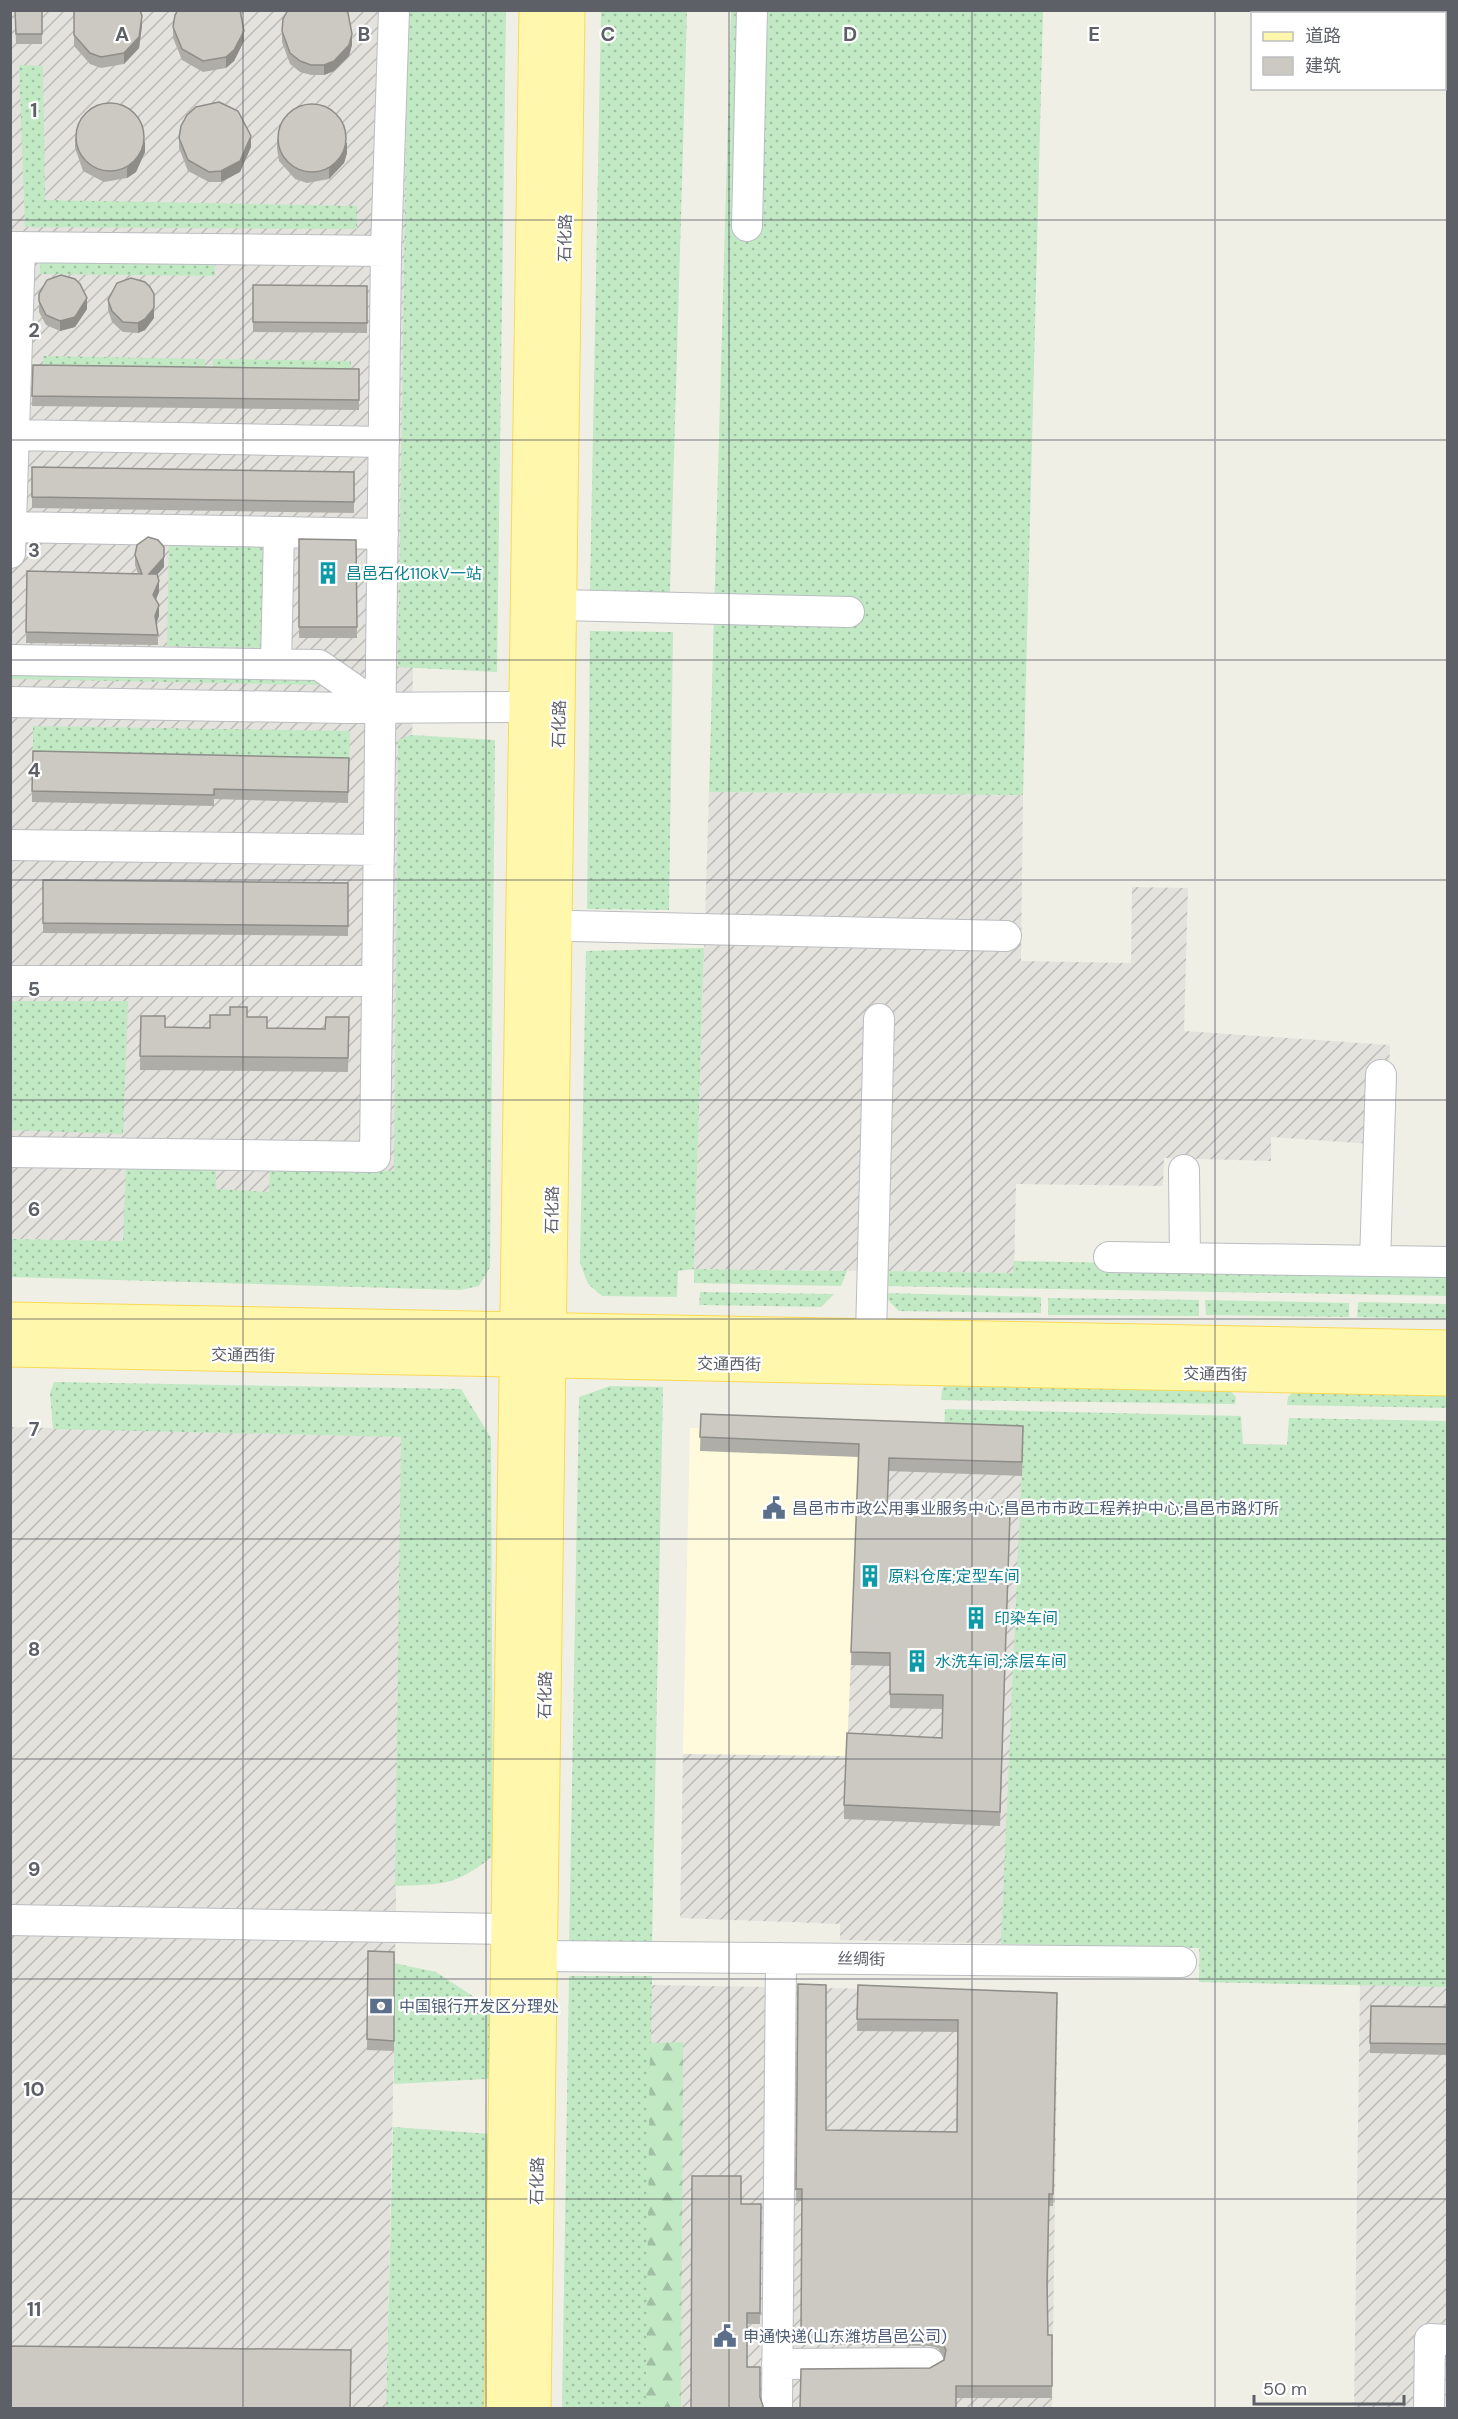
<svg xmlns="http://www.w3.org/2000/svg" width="1458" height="2419" viewBox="0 0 1458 2419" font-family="'DM Sans','Noto Sans SC',sans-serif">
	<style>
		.commercial { fill: #fffadc }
		.industrial { fill: url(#industrial-furrows) }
		.grass { fill: url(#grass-dots) }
		.forest { fill: url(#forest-firs) }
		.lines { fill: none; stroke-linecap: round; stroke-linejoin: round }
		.minor-casing { stroke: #babdc2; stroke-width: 32 }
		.major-casing { stroke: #fad955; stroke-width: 35 }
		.minor { stroke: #fff; stroke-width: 30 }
		.major { stroke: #fff8ac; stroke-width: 33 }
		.wall { fill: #afada7 }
		.shaded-wall { fill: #8e8d88 }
		.building { fill: #cbc9c2; stroke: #8e8d88; stroke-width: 1.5 }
		.grid { fill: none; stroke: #5d6067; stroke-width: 1.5; stroke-opacity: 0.55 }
		.labels { text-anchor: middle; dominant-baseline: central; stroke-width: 4.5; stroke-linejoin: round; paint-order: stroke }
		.street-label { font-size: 16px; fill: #5d6067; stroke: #fff }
		.culture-label { font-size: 16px; fill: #0d838f; stroke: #fff; text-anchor: start }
		.service-label { font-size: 16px; fill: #4e5e75; stroke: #fff; text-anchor: start }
		.grid-label { font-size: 20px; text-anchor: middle; font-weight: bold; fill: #5d6067; stroke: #fff; stroke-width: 4.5; stroke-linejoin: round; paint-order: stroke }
	</style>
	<defs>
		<pattern id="industrial-furrows" width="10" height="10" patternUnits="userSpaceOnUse" patternTransform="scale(1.5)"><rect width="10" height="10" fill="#e4e2dd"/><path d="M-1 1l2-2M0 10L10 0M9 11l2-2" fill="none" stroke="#bcbbb7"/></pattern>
		<pattern id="grass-dots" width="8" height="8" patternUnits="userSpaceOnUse" patternTransform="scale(1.5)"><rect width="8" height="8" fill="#c1e9c4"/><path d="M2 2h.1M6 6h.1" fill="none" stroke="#a0c0a3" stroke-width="1.8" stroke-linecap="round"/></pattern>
		<pattern id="forest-firs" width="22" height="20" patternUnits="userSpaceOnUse" patternTransform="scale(1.5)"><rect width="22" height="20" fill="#c1e9c4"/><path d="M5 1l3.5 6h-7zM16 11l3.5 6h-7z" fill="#a0c0a3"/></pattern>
	</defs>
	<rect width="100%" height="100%" fill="#f0efe5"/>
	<path class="commercial" d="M690 1428 860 1434 847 1757 683 1754Z"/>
	<path class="industrial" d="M11 11H421L406 1247 11 1239Z
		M709 792 1023 795 1021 961 1131 963 1132 887 1188 888 1184 1031 1390 1045 1386 1145 1271 1137V1161L1164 1158 1163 1186 1016 1184 1014 1273 694 1269Z
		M10 1427 402 1437 394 2051 386 2408H11Z
		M860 1434 1447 1449V2408H1354L1360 1985 1199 1982V1948L840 1940V1924L680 1918 683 1754 847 1756Z
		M651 1985 1058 1992 1052 2408H646Z"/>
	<path class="grass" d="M408 11H506L497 672 398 667Z
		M601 11H687L670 592H590Z
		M731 11H1043L1023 795 709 792Z
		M19 65 43 66 45 200 357 206V229L25 227Z
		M40 262 215 263V276L40 274Z
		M43 356 205 359 206 377 43 375Z
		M213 359 351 361V379L213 378Z
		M169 541 267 543 264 648 167 646Z
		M590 631 673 632 669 910 587 909Z
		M11 668 321 674 322 685 11 679Z
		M33 726 350 731 349 769 33 761Z
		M412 735 495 740 490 1267 479 1286 460 1290 11 1277V1239L123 1241 126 1169 216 1170V1189L269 1192 270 1169 394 1171 398 740Z
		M704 948 694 1269 847 1271 841 1286 694 1283V1269L678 1271 677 1297 602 1296 588 1284 580 1263 586 951Z
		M11 1001H128L123 1134 11 1130Z
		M1014 1261 1448 1269 1447 1296 882 1286V1271L1013 1273Z
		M700 1292 834 1294 821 1307 699 1305Z
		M885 1293 1041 1297V1313L899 1311 885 1297Z
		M1048 1298 1199 1300V1316L1048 1315Z
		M1205 1300 1349 1303V1317L1206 1315Z
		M1358 1302 1447 1304V1319L1357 1317Z
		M54 1382 461 1389 491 1438 493 1856C454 1887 442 1884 395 1886L401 1437 53 1429 50 1393Z
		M946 1383 1229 1389 1236 1397 1235 1404 941 1400 942 1389Z
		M610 1386 663 1387 652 1946 569 1947 579 1397Z
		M1295 1390 1447 1393V1408L1287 1405 1288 1397Z
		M945 1409 1241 1416 1243 1444 1287 1445 1289 1418 1447 1421V1987L1199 1982 1200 1948 1001 1944 1023 1440 944 1437Z
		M394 1963 436 1972 506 2018 505 2078 394 2084Z
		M569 1976H652L646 2408H562Z
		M393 2127 505 2135 495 2408H386Z"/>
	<path class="forest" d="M683 2042 681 2408H646L650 2043Z"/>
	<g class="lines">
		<g class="minor-casing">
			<path id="minor" d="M747 226 752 10
				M10 247 386 251
				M14 435 384 442
				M11 527 383 534
				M10 553 20 247
				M560 605 849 612
				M10 660 319 665 381 708
				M276 664 279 532
				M10 702 347 708 524 707
				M10 845 379 850
				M530 925 1006 936
				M10 981H377
				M10 1152 375 1157 386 251 394 10
				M1184 1170 1185 1258
				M1109 1257 1448 1262
				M1375 1261 1381 1075
				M871 1336 879 1019
				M10 1920 507 1929
				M541 1956 1181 1962
				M777 2364 929 2363
				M777 2408 781 1958
				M1429 2408 1430 2339 1448 2340"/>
		</g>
		<g class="major-casing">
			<path id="major" d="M10 1319 1448 1347
				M10 1350 1448 1379
				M501 2408 536 10
				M534 2408 568 10"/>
		</g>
		<use href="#minor" class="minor"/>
		<use href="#major" class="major"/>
	</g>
	<path class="wall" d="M15 10H42V44H16Z
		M74 22 142 26 139 48 124 64 101 68 90 64 74 46Z
		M173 27 244 41 234 61 226 68 203 72 182 60 173 38Z
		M282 31 352 45 349 56 334 71 324 75H311L300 72 290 64 282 42Z
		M75 138 145 152 136 172 127 178 104 182 83 171 75 148Z
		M179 138 251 147 240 172 221 182H209L188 171 179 148Z
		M277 139 347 153 344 163 329 179 307 183 295 179 279 161 277 149Z
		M253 285 367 286V333L253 332Z
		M39 294 87 309 75 327 60 331 46 325 39 312Z
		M108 300 154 318 145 330 138 333 123 332 112 322 108 310Z
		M33 365 359 369V410L32 406Z
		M32 467 354 472V513L32 508Z
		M299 539 356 540 357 638H299Z
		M135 555 164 567 157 575 159 592 156 600 159 616 156 624 158 635V645L26 643 27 571 138 574 135 565Z
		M349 758 348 803 214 799V806L32 802V791Z
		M43 880 348 883V936L43 933Z
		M141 1016 165 1027 210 1028 247 1017 267 1028 325 1029 349 1017 348 1072 140 1070Z
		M701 1414 1023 1440 1022 1476 889 1471 887 1511 1010 1513 1000 1826 844 1819V1805L942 1738 943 1709 890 1708V1666L851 1665 859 1457 700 1451Z
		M368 1951 394 1952V2051L367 2050Z
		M798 1984 826 2130 957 2132 958 2032 857 2031 858 1985 1057 1993 1053 2206H1049L1048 2291V2335H1052V2398H956L930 2368 944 2360V2359L938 2348 929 2346 801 2344 802 2201H796Z
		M1448 2007V2055L1370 2053V2043Z
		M741 2204H761L760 2324H747L691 2409Z"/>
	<path class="shaded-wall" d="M142 16V26L139 48 124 64V53Z
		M244 31V41L234 61 226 68V57Z
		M352 34V45L349 56 334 71 324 75V65Z
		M251 136V147L240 172 221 182V171Z
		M145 141V152L136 172 127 178V168Z
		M347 142V153L344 163 329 179V169Z
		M87 298V309L75 327 60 331V321Z
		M154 308V318L145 330 138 333V323Z
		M164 557V567L149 584V574Z
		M159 581V592L153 606V595Z
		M159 605V616L155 627V616Z"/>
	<path class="building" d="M15 10H42V34H16Z
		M74 10H140L142 16 139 37 124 53 101 57 90 53 74 35Z
		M178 10H240L244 31 234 50 226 57 203 61 182 49 173 27 175 15Z
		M288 10H346L348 13 352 34 349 45 334 61 324 65H311L300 61 290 53 282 31 283 19Z
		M219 102 238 111 251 136 240 161 221 171 209 172 188 160 179 138 181 126 187 115 196 107Z
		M76 137a34 34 0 1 1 68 0a34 34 0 1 1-68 0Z
		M278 138a34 34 0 1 1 68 0a34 34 0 1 1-68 0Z
		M61 275 75 279 80 284 87 298 75 317 60 321 46 315 39 301V294L47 280Z
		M131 278 145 282 150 287 154 294V308L145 319 138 323 123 322 112 311 108 300 117 283Z
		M253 285 367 286V323L253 322Z
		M33 365 359 369V400L32 396Z
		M32 467 354 472V502L32 497Z
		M148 537 158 540 164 547V557L149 574H157L159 581 153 595 159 605 155 616 158 635 26 632 27 571 142 574 135 555 137 545Z
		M299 539 356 540 357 627H299Z
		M33 751 349 758 348 792 214 789V795L32 791Z
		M43 880 348 883V926L43 923Z
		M230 1007H247V1017H267V1028L325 1029 326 1017H349L348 1058 140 1056 141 1016H165V1027L210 1028V1015H230Z
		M701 1414 1023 1426 1022 1462 889 1458 887 1511 1010 1513 1000 1812 844 1805 847 1733 942 1738 943 1695 890 1694V1653L851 1652 859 1444 700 1437Z
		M368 1951 394 1952V2041L367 2039Z
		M798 1984 826 1985V2130L957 2132 958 2020 857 2019 858 1985 1057 1993 1053 2194H1049L1047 2284 1048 2335H1052V2386H956V2409H800L801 2369 930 2368 944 2360 946 2350 938 2336 929 2334 801 2332 802 2189H796Z
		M1371 2006 1448 2007V2044L1370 2043Z
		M692 2176H741V2204H761L760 2313H747V2367H760V2397L764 2409H691Z
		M10 2346 351 2350 350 2409H10Z"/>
	<path class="grid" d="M243 10V2408M486 10V2408M729 10V2408M972 10V2408M1215 10V2408M10 220H1448M10 440H1448M10 660H1448M10 880H1448M10 1100H1448M10 1319H1448M10 1539H1448M10 1759H1448M10 1979H1448M10 2199H1448"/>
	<defs>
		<g id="building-bare" transform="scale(1.8)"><path d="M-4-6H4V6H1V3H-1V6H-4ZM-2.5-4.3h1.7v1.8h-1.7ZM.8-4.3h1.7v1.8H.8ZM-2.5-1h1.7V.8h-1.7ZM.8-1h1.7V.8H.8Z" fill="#0f9aa8" stroke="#fff" stroke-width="2.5" paint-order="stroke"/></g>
		<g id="civic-bare" transform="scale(1.8)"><path d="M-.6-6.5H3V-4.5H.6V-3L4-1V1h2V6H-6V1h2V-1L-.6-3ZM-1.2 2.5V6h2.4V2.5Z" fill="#5c6f8a" stroke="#fff" stroke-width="2.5" paint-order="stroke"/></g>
		<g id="bank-bare" transform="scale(1.8)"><path d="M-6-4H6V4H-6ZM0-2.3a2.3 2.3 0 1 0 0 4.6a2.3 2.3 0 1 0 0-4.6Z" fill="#5c6f8a" stroke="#fff" stroke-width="2.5" paint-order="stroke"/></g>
	</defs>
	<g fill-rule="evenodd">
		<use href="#building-bare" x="328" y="573"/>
		<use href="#civic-bare" x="774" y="1508"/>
		<use href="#building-bare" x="870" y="1576"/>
		<use href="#building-bare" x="976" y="1618"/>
		<use href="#building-bare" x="917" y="1661"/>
		<use href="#bank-bare" x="381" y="2006"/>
		<use href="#civic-bare" x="725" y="2336"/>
	</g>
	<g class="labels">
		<g class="street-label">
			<text transform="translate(565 238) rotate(-89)">石化路</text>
			<text transform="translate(559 724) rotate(-89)">石化路</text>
			<text transform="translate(552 1210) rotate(-89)">石化路</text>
			<text transform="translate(243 1355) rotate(1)">交通西街</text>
			<text transform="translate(729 1364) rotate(1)">交通西街</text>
			<text transform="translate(1215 1374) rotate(1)">交通西街</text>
			<text transform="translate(545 1695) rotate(-89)">石化路</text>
			<text transform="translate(861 1959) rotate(1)">丝绸街</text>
			<text transform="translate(537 2181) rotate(-89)">石化路</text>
		</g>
		<g class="culture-label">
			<text x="346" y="573">昌邑石化110kV一站</text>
			<text x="888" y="1576">原料仓库;定型车间</text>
			<text x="994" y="1618">印染车间</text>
			<text x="935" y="1661">水洗车间;涂层车间</text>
		</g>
		<g class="service-label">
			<text x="792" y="1508">昌邑市市政公用事业服务中心;昌邑市市政工程养护中心;昌邑市路灯所</text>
			<text x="399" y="2006">中国银行开发区分理处</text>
			<text x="743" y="2336">申通快递(山东潍坊昌邑公司)</text>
		</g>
	</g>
	<g class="grid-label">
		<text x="122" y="41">A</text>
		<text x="364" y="41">B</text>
		<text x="608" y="41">C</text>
		<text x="850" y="41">D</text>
		<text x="1094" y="41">E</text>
		<text x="34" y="117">1</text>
		<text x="34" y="337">2</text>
		<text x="34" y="557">3</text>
		<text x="34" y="777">4</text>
		<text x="34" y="996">5</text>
		<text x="34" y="1216">6</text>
		<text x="34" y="1436">7</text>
		<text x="34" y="1656">8</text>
		<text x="34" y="1876">9</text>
		<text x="34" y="2096">10</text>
		<text x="34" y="2316">11</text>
	</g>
	<rect width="1458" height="2419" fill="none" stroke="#5d6067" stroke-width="24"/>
	<rect x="1251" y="12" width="195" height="78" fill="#ffffff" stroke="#bebfc2" stroke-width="1.5"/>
	<rect x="1263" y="32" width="30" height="9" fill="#fff8ac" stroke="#bebfc2" stroke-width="1.5"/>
	<text x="1305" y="42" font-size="18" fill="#5d6067">道路</text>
	<rect x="1263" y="57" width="30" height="18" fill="#cbc9c2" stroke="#bebfc2" stroke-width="1.5"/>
	<text x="1305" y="72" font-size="18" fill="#5d6067">建筑</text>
	<path d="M1254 2395v9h150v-9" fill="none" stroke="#5d6067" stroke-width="3"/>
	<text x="1263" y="2395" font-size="18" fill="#5d6067" stroke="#ffffff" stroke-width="4.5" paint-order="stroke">50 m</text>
</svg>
